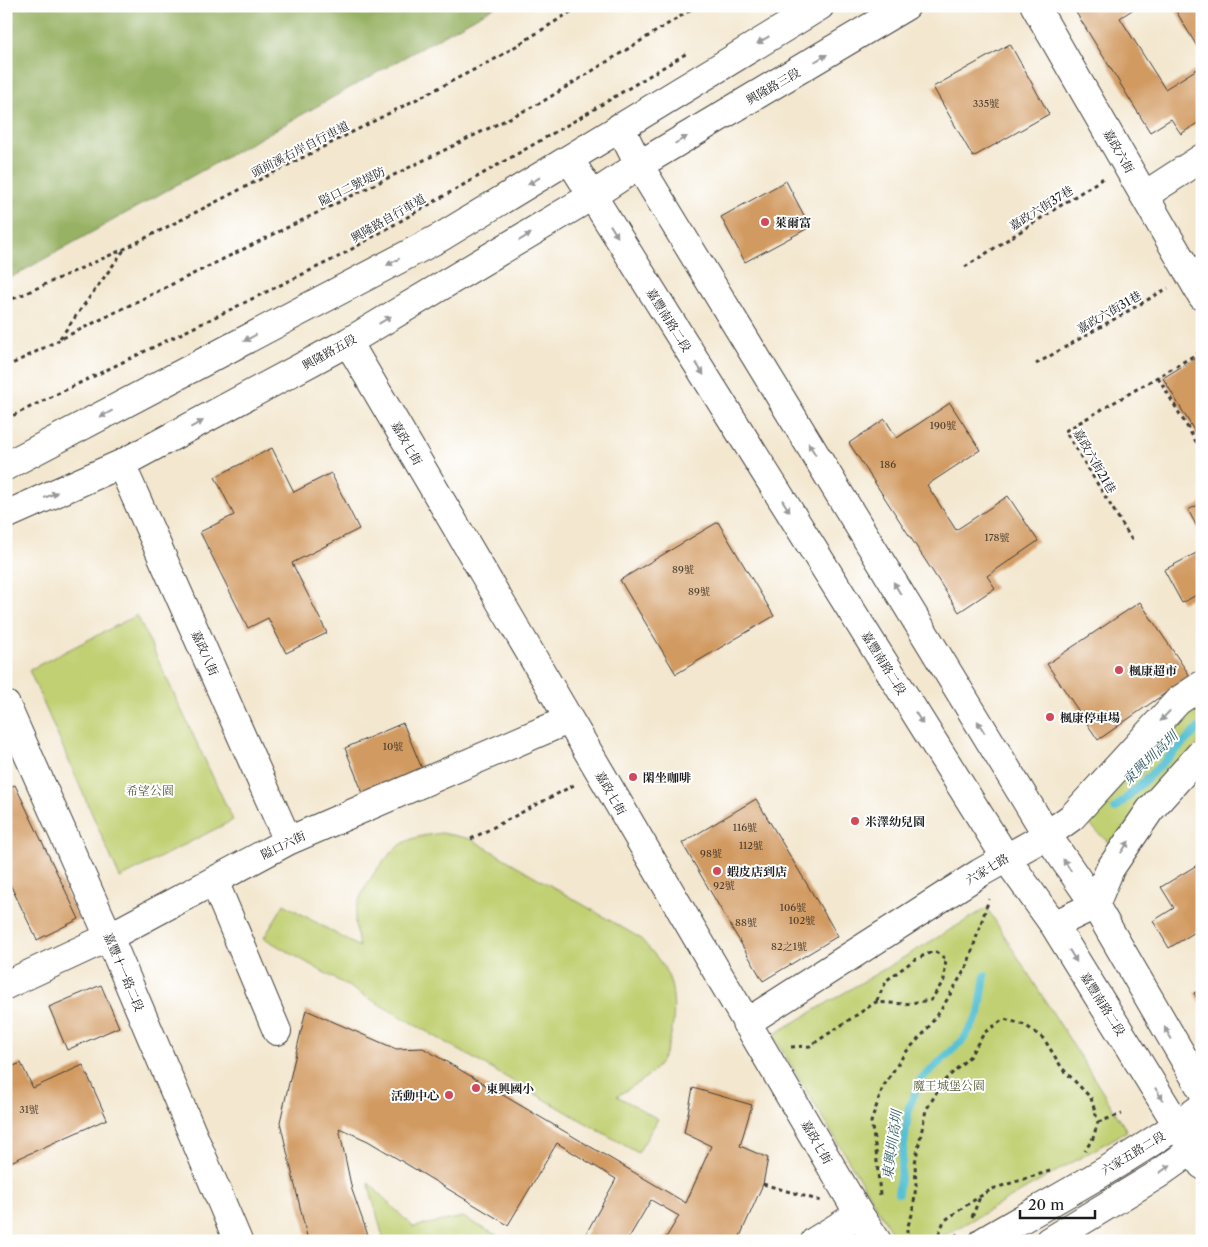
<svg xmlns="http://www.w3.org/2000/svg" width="1208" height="1247" viewBox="0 0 1208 1247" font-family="'Libre Caslon Text','Noto Serif TC',serif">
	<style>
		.green { fill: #c1d073; stroke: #6e7648 }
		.forest { fill: #98b265; stroke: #5a6740 }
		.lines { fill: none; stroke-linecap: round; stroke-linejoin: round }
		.stream { stroke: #57c1d4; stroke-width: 8 }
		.building { fill: #d19a61 }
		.minor-casing { stroke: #3c3a37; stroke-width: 30 }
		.path { stroke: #3c3a37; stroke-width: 3; stroke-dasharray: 4 4; stroke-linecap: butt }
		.minor { stroke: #fff; stroke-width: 28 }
		.oneway { fill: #999 }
		.poi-dot { fill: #d1495b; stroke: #fff; stroke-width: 2 }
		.labels { text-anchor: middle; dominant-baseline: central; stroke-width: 4; stroke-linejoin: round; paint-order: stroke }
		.number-label { font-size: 10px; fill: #493c2d }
		.street-label { font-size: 12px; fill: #1c1c1c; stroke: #fff }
		.poi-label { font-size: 12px; font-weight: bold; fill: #1c1c1c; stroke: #fff; text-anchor: start }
		.park-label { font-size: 12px; fill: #565b3a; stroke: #fff }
		.water-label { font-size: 14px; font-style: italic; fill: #345e66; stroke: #fff }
	</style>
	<rect width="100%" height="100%" fill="#fff"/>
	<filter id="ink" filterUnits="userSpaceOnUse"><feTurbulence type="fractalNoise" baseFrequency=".02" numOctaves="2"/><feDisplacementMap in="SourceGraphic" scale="10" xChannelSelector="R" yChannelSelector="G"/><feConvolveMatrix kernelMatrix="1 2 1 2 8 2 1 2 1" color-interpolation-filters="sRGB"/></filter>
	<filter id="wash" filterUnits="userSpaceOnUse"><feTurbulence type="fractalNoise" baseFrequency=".0096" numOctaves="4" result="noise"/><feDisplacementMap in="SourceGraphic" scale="20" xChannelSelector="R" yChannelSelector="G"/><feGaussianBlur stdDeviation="1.12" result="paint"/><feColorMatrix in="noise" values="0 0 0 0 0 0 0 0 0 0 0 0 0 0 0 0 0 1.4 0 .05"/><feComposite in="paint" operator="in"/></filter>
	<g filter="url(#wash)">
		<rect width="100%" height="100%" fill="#f3e7cf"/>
		<path class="green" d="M137 615 233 820 120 878 29 670Z
			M1202 699V739L1110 844 1084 819 1186 711Z
			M442 833 471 839 640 938C651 951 663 962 669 978 678 1002 674 1047 657 1067 647 1079 631 1087 617 1096L658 1119 638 1153 264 938 284 904 359 947C358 938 355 929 355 920 354 897 383 856 402 844 414 836 428 835 442 833Z
			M987 908 1127 1131 935 1241H897L773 1035Z
			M368 1182 413 1227 463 1217 507 1241H384Z"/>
		<path class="forest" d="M6 6H496L12 277 6 267Z"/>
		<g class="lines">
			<path class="stream" d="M1115 809 1202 725
				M898 1193 909 1107 921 1079 963 1040 979 1014 985 976"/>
		</g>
		<g id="blocks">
			<path class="building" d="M1072 6H1138L1120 18 1165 89 1202 66V120L1181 134 1171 119 1150 132Z
				M1173 6H1202V55Z
				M1010 44 1049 114 973 157 933 87Z
				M786 181 810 227 745 262 721 217Z
				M1197 357 1202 365V444L1163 378Z
				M950 403 980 450 927 485 956 530 1008 496 1038 541 987 576 995 588 959 612 849 443 885 419 897 438Z
				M272 448 294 492 331 473 359 529 292 563 327 633 286 653 268 618 248 628 200 532 234 515 215 477Z
				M1202 503V536L1188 510Z
				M718 522 774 616 676 674 620 580Z
				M1202 550V592L1182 603 1164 570Z
				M1140 602 1190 676 1098 740 1047 664Z
				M403 723 423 771 364 796 345 748Z
				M15 785 79 919 37 940 6 876V789Z
				M756 799 838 936 763 981 682 843Z
				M1202 862V928L1169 948 1153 921 1174 908 1161 887Z
				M101 985 119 1027 67 1050 49 1007Z
				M1202 989V1006L1194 993Z
				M306 1010 396 1049 423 1048 686 1203 711 1146 684 1133 693 1088 752 1105 740 1146 768 1158 763 1184 738 1241H664L679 1216 651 1200 627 1241H582L616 1179 557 1143 508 1225 368 1141 339 1128 352 1190 370 1241H308L280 1122Z
				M21 1063 33 1088 83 1065 107 1119 6 1164V1069Z"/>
		</g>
	</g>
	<g filter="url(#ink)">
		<use href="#blocks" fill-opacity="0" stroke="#3c3a37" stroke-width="1"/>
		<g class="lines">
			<g class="minor-casing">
				<path id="minor" d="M1035 6 1202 296
					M620 127 639 165 1047 835 1095 905 1202 1090
					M570 160 1006 858 1054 925 1202 1165
					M1145 195 1202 158
					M348 342 859 1214 877 1241
					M121 464 288 841
					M6 466 441 237 820 6
					M6 515 121 464 348 342 592 196 639 165 906 6
					M6 705 109 937 238 1241
					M214 881 277 1031
					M1054 925 1095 905 1110 869 1150 810 1202 752
					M6 985 109 937 288 841 568 720
					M746 1023 980 873 1047 835 1072 817 1178 701 1202 685
					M815 1241 859 1214
					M984 1241C1057 1198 1134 1158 1202 1107
					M1049 1241 1157 1175 1202 1143"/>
			</g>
			<path class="path" d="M965 267 1105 177
				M6 302 124 249 497 58 580 6
				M60 338 124 250
				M1036 364 1168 288
				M6 367 59 340 542 102 697 6
				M1158 377 1202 452
				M6 419 338 257 576 120 687 53
				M1132 540 1065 431 1202 351
				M471 839 576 784
				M791 1047 810 1046 876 1002 904 1004 931 1000 944 980 946 959 934 951 914 960 887 980 876 1002
				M1098 1122 1122 1114
				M763 1184 821 1201
				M880 1195 876 1151 871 1122 883 1087 905 1053 925 1032 942 1008 967 966 989 899
				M972 1217 980 1197
				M907 1241V1228L913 1212 916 1185 915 1163 926 1110 944 1081 969 1057 985 1032 1004 1019 1025 1025 1044 1039 1062 1068 1091 1098 1098 1122 1093 1138 1085 1151
				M908 1241 913 1238 927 1241
				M936 1241 944 1221 968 1204 992 1189 1050 1171
				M948 1241 959 1233"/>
			<use href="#minor" class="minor"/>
		</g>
		<defs><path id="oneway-solid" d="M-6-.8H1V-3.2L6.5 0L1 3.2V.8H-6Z" transform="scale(1.25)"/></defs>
		<g class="oneway">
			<use href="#oneway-solid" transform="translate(763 40) rotate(149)"/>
			<use href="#oneway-solid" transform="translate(821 58) rotate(-30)"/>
			<use href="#oneway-solid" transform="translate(681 140) rotate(-30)"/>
			<use href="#oneway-solid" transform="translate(534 181) rotate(149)"/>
			<use href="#oneway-solid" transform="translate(614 231) rotate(58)"/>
			<use href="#oneway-solid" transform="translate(525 237) rotate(-31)"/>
			<use href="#oneway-solid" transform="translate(393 262) rotate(152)"/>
			<use href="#oneway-solid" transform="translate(385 320) rotate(-31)"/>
			<use href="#oneway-solid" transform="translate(250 338) rotate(152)"/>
			<use href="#oneway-solid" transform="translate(700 369) rotate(58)"/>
			<use href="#oneway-solid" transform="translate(106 414) rotate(152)"/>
			<use href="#oneway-solid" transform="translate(197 424) rotate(-28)"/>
			<use href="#oneway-solid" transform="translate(812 449) rotate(-121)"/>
			<use href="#oneway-solid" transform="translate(51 495) rotate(-24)"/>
			<use href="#oneway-solid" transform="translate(786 506) rotate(58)"/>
			<use href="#oneway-solid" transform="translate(897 588) rotate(-121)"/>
			<use href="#oneway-solid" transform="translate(1165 716) rotate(133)"/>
			<use href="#oneway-solid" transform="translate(919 718) rotate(58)"/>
			<use href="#oneway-solid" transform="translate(981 727) rotate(-121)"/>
			<use href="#oneway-solid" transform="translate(1125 847) rotate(-56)"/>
			<use href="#oneway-solid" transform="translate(1067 865) rotate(-124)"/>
			<use href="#oneway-solid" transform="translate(1073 956) rotate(58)"/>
			<use href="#oneway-solid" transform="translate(1168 1033) rotate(-120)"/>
			<use href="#oneway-solid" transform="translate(1159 1094) rotate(58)"/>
			<use href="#oneway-solid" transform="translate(1165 1169) rotate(-36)"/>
		</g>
	</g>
	<g class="poi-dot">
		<circle cx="765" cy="222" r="5"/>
		<circle cx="1119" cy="670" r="5"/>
		<circle cx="1050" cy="717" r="5"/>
		<circle cx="633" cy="777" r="5"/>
		<circle cx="855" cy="821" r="5"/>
		<circle cx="717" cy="871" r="5"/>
		<circle cx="476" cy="1088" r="5"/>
		<circle cx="449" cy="1095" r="5"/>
	</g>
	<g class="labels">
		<g class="number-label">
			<text x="986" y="103">335號</text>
			<text x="943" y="425">190號</text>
			<text x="888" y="464">186</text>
			<text x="997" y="537">178號</text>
			<text x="683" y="569">89號</text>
			<text x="699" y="591">89號</text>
			<text x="393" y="746">10號</text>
			<text x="745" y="827">116號</text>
			<text x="751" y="845">112號</text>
			<text x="711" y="853">98號</text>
			<text x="724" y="885">92號</text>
			<text x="793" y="907">106號</text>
			<text x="802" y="920">102號</text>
			<text x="746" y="922">88號</text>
			<text x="789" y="946">82之1號</text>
			<text x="29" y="1109">31號</text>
		</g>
		<g class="street-label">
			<text transform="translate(773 86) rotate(-30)">興隆路三段</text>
			<text transform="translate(300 149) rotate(-27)">頭前溪右岸自行車道</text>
			<text transform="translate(1119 151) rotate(60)">嘉政六街</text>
			<text transform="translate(352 186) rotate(-26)">隘口二號堤防</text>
			<text transform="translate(1041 208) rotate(-32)">嘉政六街37巷</text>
			<text transform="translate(388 218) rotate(-30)">興隆路自行車道</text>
			<text transform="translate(1109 312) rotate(-30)">嘉政六街31巷</text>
			<text transform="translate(669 320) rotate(58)">嘉豐南路二段</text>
			<text transform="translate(329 352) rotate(-29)">興隆路五段</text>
			<text transform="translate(407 443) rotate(60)">嘉政七街</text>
			<text transform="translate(1095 461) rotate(60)">嘉政六街21巷</text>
			<text transform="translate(205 653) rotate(66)">嘉政八街</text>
			<text transform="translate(884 663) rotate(58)">嘉豐南路二段</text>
			<text transform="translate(611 793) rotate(60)">嘉政七街</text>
			<text transform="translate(283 845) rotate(-26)">隘口六街</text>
			<text transform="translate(987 869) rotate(-31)">六家七路</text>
			<text transform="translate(124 972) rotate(67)">嘉豐十一路二段</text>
			<text transform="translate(1103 1004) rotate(58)">嘉豐南路二段</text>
			<text transform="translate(817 1142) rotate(60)">嘉政七街</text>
			<text transform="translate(1133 1153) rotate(-31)">六家五路二段</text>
		</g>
		<g class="poi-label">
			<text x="775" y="222">萊爾富</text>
			<text x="1129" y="670">楓康超市</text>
			<text x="1060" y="717">楓康停車場</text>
			<text x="643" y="777">閑坐咖啡</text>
			<text x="865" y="821">米澤幼兒園</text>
			<text x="727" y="871">蝦皮店到店</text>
			<text x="486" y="1088">東興國小</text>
			<text x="439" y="1095" text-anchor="end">活動中心</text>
		</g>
		<g class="park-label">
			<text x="150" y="790">希望公園</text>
			<text x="949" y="1085">魔王城堡公園</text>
		</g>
		<g class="water-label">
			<text transform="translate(1150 758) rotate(-44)">東興圳高圳</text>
			<text transform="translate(892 1145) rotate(-82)">東興圳高圳</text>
		</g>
	</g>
	<rect width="1208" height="1247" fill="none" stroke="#fff" stroke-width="25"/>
	<path d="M1020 1210v8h75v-8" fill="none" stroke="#1c1c1c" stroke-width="2.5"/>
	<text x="1028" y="1210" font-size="15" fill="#1c1c1c" stroke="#ffffff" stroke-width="4" paint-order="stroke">20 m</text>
</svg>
